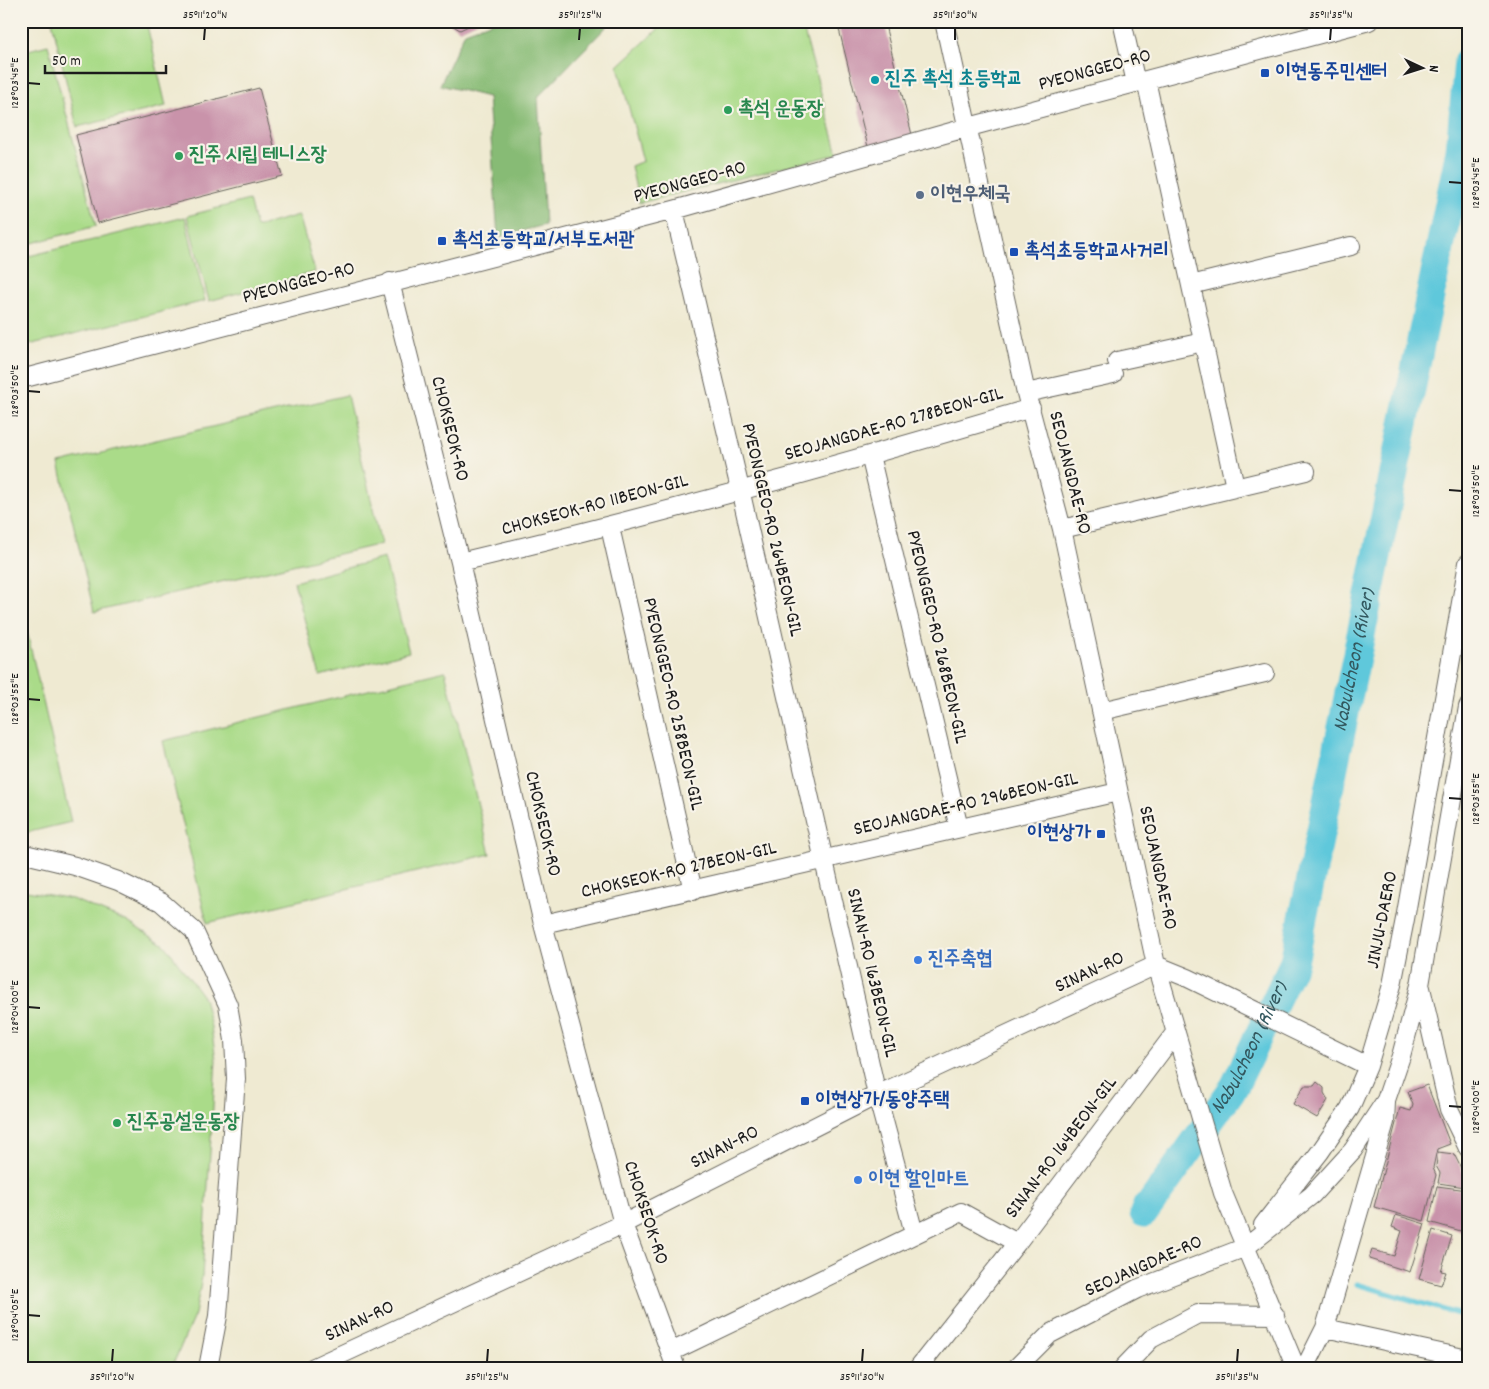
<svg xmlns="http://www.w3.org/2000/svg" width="1489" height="1389" viewBox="0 0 1489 1389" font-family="Dekko,'Poor Story',sans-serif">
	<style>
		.green { fill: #aadb89; stroke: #637c52 }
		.forest { fill: #87bb75; stroke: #526c48 }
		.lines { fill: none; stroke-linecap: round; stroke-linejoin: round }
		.stream { stroke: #5fc8db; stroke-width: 5 }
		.river { stroke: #5fc8db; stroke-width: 29 }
		.building { fill: #c993aa }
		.minor-casing { stroke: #66645c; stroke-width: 20 }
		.minor { stroke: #fff; stroke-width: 18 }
		.ticks { fill: none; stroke: #1c1c1c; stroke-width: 2 }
		.transit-dot { fill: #1a4fb4; stroke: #f7f3e8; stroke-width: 2 }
		.culture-dot { fill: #0f9aa8; stroke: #f7f3e8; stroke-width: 2 }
		.leisure-dot { fill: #2e9e5b; stroke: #f7f3e8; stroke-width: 2 }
		.service-dot { fill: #5c6f8a; stroke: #f7f3e8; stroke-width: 2 }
		.shop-dot { fill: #3f7fe0; stroke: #f7f3e8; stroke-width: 2 }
		.labels { text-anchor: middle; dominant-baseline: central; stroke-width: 4.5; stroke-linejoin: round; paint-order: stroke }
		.street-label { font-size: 20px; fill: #1c1c1c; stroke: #f7f3e8 }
		.transit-label { font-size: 20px; font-weight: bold; fill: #164399; stroke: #f7f3e8; text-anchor: start }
		.culture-label { font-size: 20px; font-weight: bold; fill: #0d838f; stroke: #f7f3e8; text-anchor: start }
		.leisure-label { font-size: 20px; font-weight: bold; fill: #27864d; stroke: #f7f3e8; text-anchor: start }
		.service-label { font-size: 20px; font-weight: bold; fill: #4e5e75; stroke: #f7f3e8; text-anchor: start }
		.shop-label { font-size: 20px; font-weight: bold; fill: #366cbe; stroke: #f7f3e8; text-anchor: start }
		.water-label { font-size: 21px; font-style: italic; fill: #33585f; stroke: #f7f3e8 }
		.neatline { fill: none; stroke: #1c1c1c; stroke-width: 2 }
		.ticks-label { font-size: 12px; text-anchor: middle; fill: #1c1c1c }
	</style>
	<rect width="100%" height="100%" fill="#f7f3e8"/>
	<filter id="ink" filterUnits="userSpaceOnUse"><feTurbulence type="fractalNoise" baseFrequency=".02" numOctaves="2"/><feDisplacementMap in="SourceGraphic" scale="10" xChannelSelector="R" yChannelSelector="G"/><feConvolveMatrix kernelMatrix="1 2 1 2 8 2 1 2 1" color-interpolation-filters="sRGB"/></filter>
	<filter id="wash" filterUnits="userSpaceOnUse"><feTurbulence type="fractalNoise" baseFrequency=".0096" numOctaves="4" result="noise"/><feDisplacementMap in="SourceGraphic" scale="20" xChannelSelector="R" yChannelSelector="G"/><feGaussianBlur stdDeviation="1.12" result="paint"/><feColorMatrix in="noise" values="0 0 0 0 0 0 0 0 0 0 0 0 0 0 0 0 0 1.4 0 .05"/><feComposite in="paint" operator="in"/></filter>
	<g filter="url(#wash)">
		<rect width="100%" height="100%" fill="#efead2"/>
		<path class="green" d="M52 21H146L166 106 77 127Z
			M667 21H801L838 154 639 203 631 166 643 161 618 66Z
			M48 45 96 226 21 246V52Z
			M249 200 256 227 299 215 315 272 209 301 187 216Z
			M185 217 205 301 29 345 21 315V258Z
			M347 395 381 544 94 612 59 463Z
			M384 558 409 652 320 676 294 582Z
			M21 606 71 822 21 834Z
			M445 671 490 854 207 923 163 741Z
			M21 890 72 899 126 921 165 945 204 998 211 1027 216 1060 202 1277 195 1314 174 1362 167 1368H21Z"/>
		<path class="forest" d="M495 21H612L538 97 545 225 498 237 488 97 440 85 465 32Z"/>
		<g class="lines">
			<path class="stream" d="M1357 1284 1468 1317"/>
			<path class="river" id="s1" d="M1147 1206 1144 1213 1234 1087 1294 962 1460 150 1468 61"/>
		</g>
		<g id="blocks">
			<path class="building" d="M445 21H479L460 30Z
				M837 21H884L913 139 869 151Z
				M259 88 282 176 98 223 76 135Z
				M1317 1082 1324 1088V1093L1328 1100 1317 1118 1293 1104 1304 1086H1314Z
				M1427 1085 1450 1144 1437 1149 1433 1168 1436 1175 1424 1221 1374 1207 1400 1108 1411 1111 1413 1105 1408 1092Z
				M1438 1152 1454 1154 1466 1178 1465 1187 1438 1183 1440 1173 1436 1166Z
				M1437 1186 1468 1190V1233L1429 1222Z
				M1396 1215 1425 1224 1410 1272 1369 1259 1372 1250 1394 1256 1402 1231 1392 1227Z
				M1433 1230 1452 1236 1441 1271 1446 1272 1441 1285 1419 1279Z"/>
		</g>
	</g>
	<g filter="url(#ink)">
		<use href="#blocks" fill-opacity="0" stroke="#66645c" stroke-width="1"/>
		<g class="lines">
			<g class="minor-casing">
				<path id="minor" d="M944 21 1026 393 1062 529 1156 965 1223 1193 1296 1368
					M1122 21 1136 83
					M1146 80 1235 487
					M674 210 740 489 877 1095 914 1233
					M390 282 460 562 543 924 623 1224 676 1368
					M1191 285 1351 246
					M1117 361 1203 342
					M21 379 674 210 969 127 1369 21
					M1026 393 1113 374
					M870 455 959 828
					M610 527 693 891
					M1062 529 1306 471
					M460 562C652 517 842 464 1031 408
					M1101 711 1265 673
					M21 856 29 855 75 866 118 881 161 902 194 931 228 1005 234 1040 236 1079 218 1316 208 1368
					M543 924 1118 792
					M1421 988 1449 1109 1468 1148
					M1263 1225 1320 1152 1350 1108 1368 1066 1392 985 1405 919 1468 563
					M1325 1328 1468 1359
					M671 1352 961 1212 1017 1243
					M312 1368 623 1224 877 1095 1156 965 1188 978 1368 1066
					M918 1368 1017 1243 1175 1033
					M1016 1368 1050 1334 1137 1289 1246 1247 1312 1195 1353 1150 1386 1100 1401 1056 1420 985 1468 707
					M1123 1368 1151 1339 1198 1314 1275 1315
					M1305 1368 1325 1328 1385 1122 1386 1102"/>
			</g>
			<use href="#minor" class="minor"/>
		</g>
	</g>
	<path class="ticks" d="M204 40 205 28M579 40 580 28M955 40V28M1330 40 1331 28M28 83 40 84M1449 182 1462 183M28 391 40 392M1449 490 1462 491M28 699 40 700M1449 798 1462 799M28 1007 40 1008M1449 1106 1462 1107M28 1315 40 1316M112 1362 113 1349M487 1362 488 1349M862 1362 863 1349M1237 1362 1238 1349"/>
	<g class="transit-dot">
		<rect x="1260" y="68" width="10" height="10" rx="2.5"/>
		<rect x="437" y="236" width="10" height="10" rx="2.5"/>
		<rect x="1009" y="247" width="10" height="10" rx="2.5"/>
		<rect x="1096" y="829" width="10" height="10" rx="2.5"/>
		<rect x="800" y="1096" width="10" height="10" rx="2.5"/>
	</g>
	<circle class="culture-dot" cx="875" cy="80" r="5"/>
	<g class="leisure-dot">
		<circle cx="728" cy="110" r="5"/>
		<circle cx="179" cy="156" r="5"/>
		<circle cx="117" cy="1123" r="5"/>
	</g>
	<circle class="service-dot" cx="920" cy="195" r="5"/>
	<g class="shop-dot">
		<circle cx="918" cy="960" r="5"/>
		<circle cx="858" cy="1180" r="5"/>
	</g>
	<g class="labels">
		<g class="street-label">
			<text transform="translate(1095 71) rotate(-15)">PYEONGGEO-RO</text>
			<text transform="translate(690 183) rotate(-15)">PYEONGGEO-RO</text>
			<text transform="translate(299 284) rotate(-15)">PYEONGGEO-RO</text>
			<text transform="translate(894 425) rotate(-16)">SEOJANGDAE-RO 278BEON-GIL</text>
			<text transform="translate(449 429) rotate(76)">CHOKSEOK-RO</text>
			<text transform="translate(1069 473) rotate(76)">SEOJANGDAE-RO</text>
			<text transform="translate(595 506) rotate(-15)">CHOKSEOK-RO 11BEON-GIL</text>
			<text transform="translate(771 530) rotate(77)">PYEONGGEO-RO 264BEON-GIL</text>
			<text transform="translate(936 637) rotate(77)">PYEONGGEO-RO 268BEON-GIL</text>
			<text transform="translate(672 704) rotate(77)">PYEONGGEO-RO 258BEON-GIL</text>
			<text transform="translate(966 805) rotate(-13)">SEOJANGDAE-RO 296BEON-GIL</text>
			<text transform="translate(542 824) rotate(77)">CHOKSEOK-RO</text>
			<text transform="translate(1157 868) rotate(78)">SEOJANGDAE-RO</text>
			<text transform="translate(679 871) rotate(-13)">CHOKSEOK-RO 27BEON-GIL</text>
			<text transform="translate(1383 920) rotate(-79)">JINJU-DAERO</text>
			<text transform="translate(871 973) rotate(77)">SINAN-RO 163BEON-GIL</text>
			<text transform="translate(1090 973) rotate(-25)">SINAN-RO</text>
			<text transform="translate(725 1148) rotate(-27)">SINAN-RO</text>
			<text transform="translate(1062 1148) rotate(-53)">SINAN-RO 164BEON-GIL</text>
			<text transform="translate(645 1213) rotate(72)">CHOKSEOK-RO</text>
			<text transform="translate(1144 1267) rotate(-24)">SEOJANGDAE-RO</text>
			<text transform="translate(360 1322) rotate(-25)">SINAN-RO</text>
		</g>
		<g class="transit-label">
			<text x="1275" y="73">이현동주민센터</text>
			<text x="452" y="241">촉석초등학교/서부도서관</text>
			<text x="1024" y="252">촉석초등학교사거리</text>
			<text x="1091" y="834" text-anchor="end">이현상가</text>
			<text x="815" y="1101">이현상가/동양주택</text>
		</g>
		<g class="culture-label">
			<text x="885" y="80">진주 촉석 초등학교</text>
		</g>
		<g class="leisure-label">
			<text x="738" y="110">촉석 운동장</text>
			<text x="189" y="156">진주 시립 테니스장</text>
			<text x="127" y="1123">진주공설운동장</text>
		</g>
		<g class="service-label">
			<text x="930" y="195">이현우체국</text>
		</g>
		<g class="shop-label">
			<text x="928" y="960">진주축협</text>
			<text x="868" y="1180">이현 할인마트</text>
		</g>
		<g class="water-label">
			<text stroke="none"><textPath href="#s1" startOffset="609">Nabulcheon (River)</textPath></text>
			<text stroke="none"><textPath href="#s1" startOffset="204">Nabulcheon (River)</textPath></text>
		</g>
	</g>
	<rect width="1489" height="1389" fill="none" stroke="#f7f3e8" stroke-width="55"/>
	<g transform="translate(1422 68) rotate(94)" stroke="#f7f3e8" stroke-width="4" paint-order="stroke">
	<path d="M0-4L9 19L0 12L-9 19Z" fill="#1c1c1c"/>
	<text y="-8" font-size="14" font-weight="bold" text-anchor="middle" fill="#1c1c1c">N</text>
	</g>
	<path d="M45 65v8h121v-8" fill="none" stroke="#1c1c1c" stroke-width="2.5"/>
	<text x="52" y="65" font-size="15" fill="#1c1c1c" stroke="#f7f3e8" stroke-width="4" paint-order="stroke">50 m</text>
	<rect x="28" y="28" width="1434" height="1334" class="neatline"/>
	<g class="ticks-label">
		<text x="205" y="18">35°11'20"N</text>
		<text x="580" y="18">35°11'25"N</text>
		<text x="955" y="18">35°11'30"N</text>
		<text x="1331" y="18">35°11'35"N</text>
		<text transform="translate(14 83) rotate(-90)" y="4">128°03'45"E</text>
		<text transform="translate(1475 183) rotate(-90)" y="4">128°03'45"E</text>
		<text transform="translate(14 391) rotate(-90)" y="4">128°03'50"E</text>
		<text transform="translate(1475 491) rotate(-90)" y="4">128°03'50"E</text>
		<text transform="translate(14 699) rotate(-90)" y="4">128°03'55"E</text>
		<text transform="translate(1475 799) rotate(-90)" y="4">128°03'55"E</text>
		<text transform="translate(14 1007) rotate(-90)" y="4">128°04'00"E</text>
		<text transform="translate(1475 1107) rotate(-90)" y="4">128°04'00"E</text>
		<text transform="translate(14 1315) rotate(-90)" y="4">128°04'05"E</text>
		<text x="112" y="1380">35°11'20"N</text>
		<text x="487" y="1380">35°11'25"N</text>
		<text x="862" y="1380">35°11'30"N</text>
		<text x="1237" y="1380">35°11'35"N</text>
	</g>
</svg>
